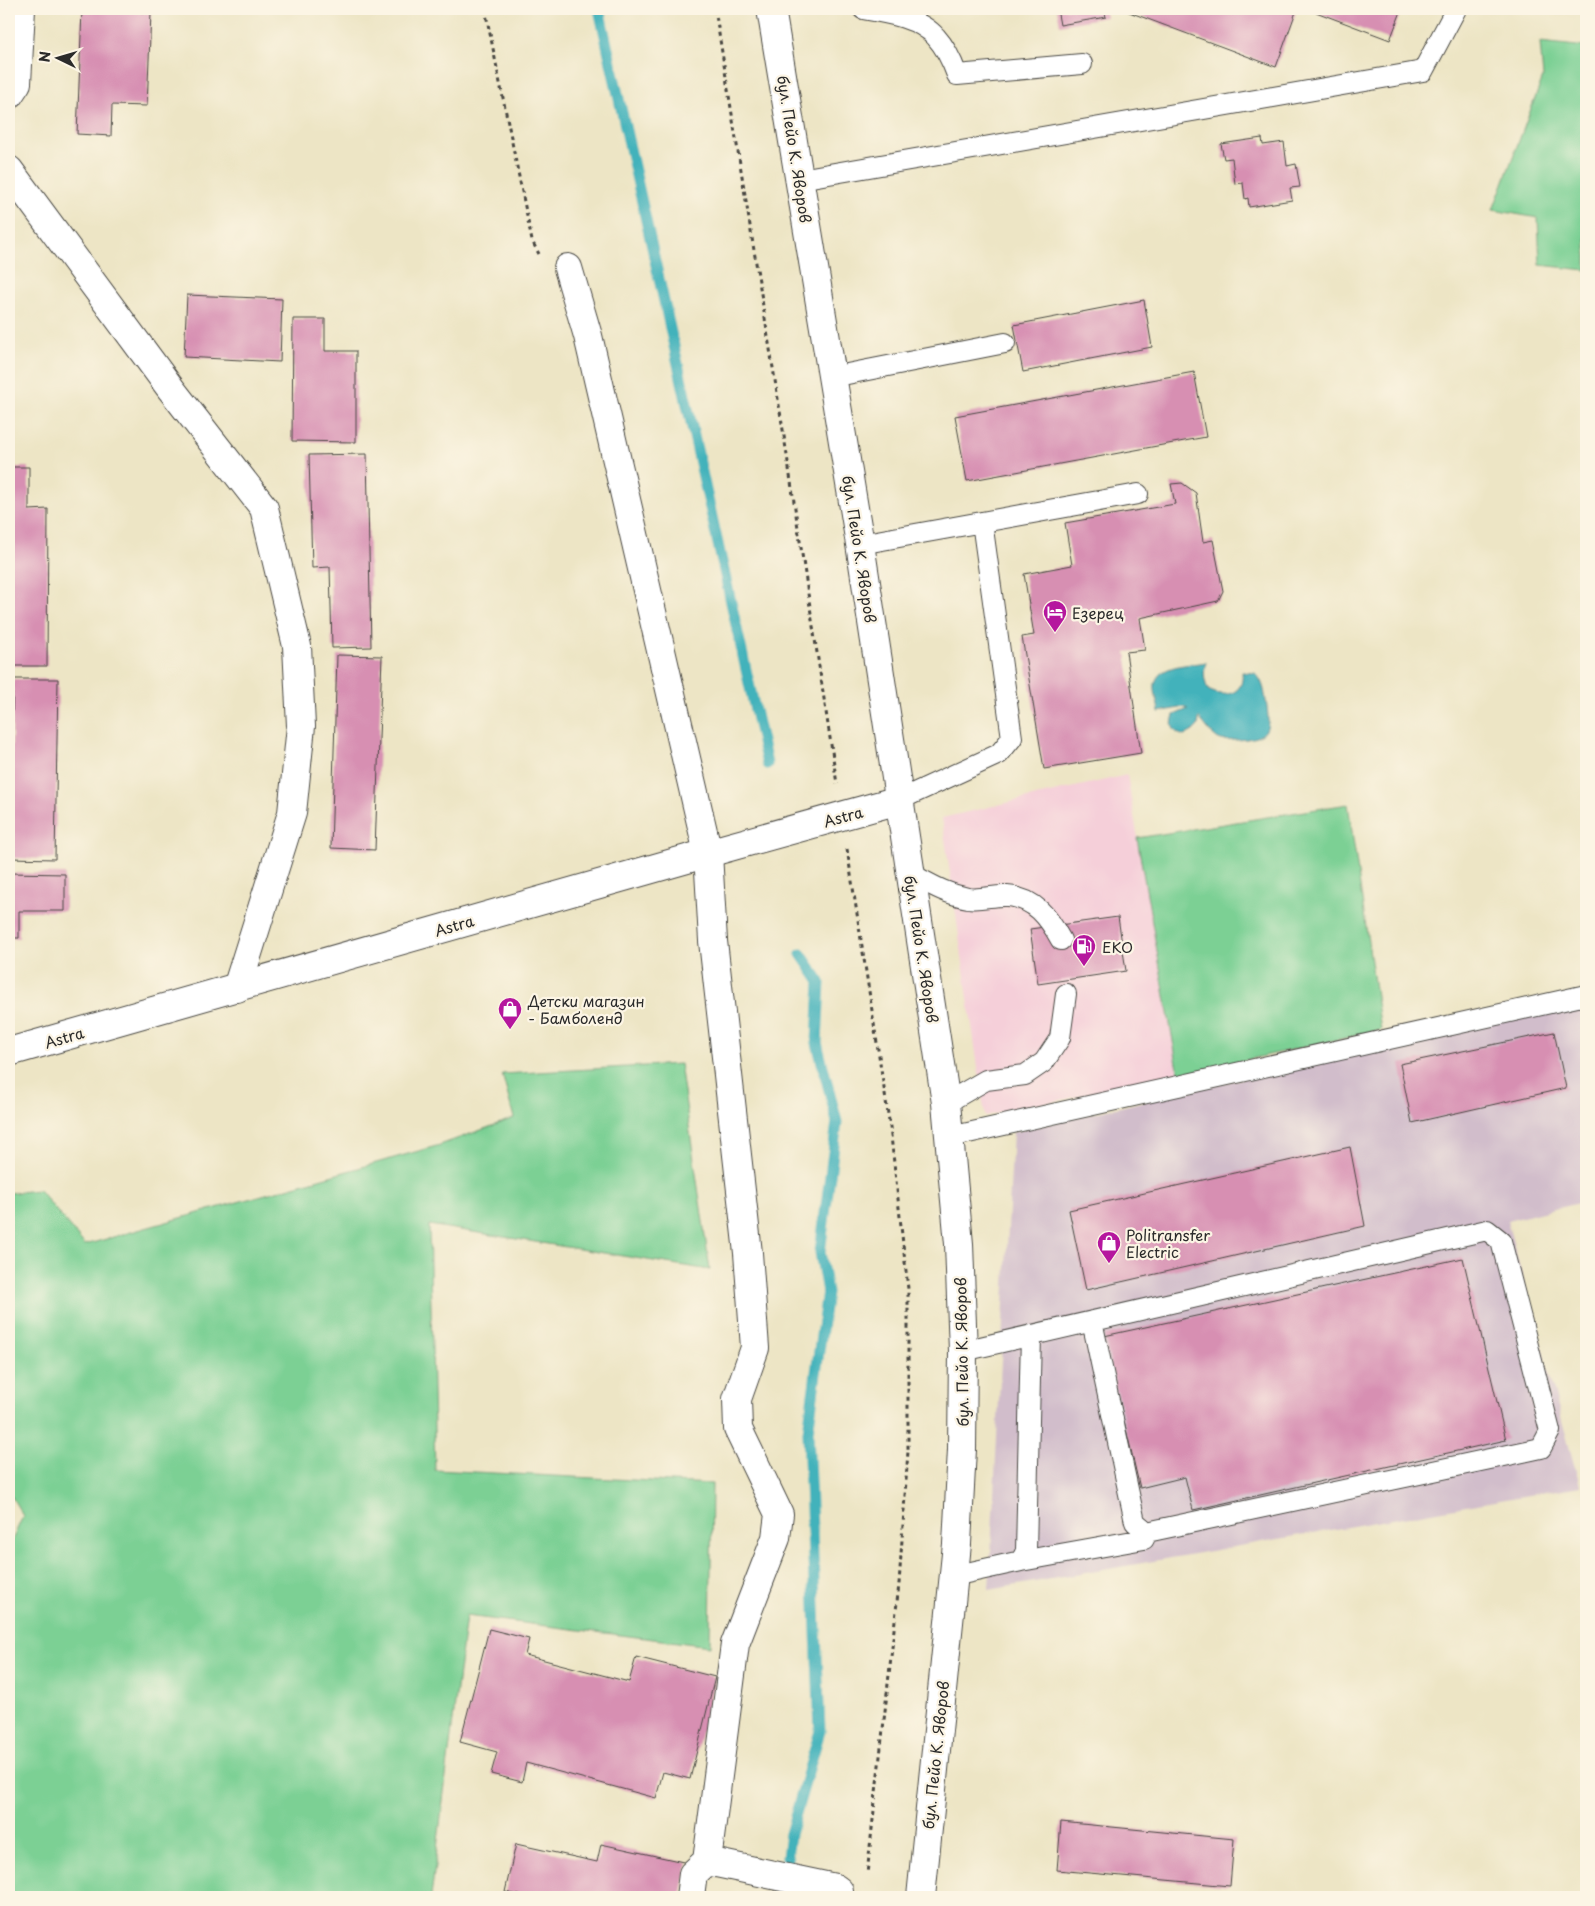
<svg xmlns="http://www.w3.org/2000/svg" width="1595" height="1906" viewBox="0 0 1595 1906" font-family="'Playpen Sans',sans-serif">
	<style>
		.built { fill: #f5cfd9 }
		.industrial { fill: #d1bdcb }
		.green { fill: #7bd094; stroke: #537e60 }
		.water { fill: #42b2bb; stroke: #366e73 }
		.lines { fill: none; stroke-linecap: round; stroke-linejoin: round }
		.stream { stroke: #42b2bb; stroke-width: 11 }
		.building { fill: #d78fb2 }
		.lane-casing { stroke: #484742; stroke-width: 22 }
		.street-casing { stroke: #484742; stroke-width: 30 }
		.secondary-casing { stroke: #484742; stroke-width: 30 }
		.path { stroke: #484742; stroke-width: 3; stroke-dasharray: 4 4; stroke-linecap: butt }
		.lane { stroke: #fff; stroke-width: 20 }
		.street { stroke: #fff; stroke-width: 28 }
		.secondary { stroke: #fff; stroke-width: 28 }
		.labels { text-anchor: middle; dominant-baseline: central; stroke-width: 4.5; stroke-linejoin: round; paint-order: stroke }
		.street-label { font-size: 15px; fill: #2b2b2b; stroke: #fcf5e5 }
		.poi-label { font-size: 15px; fill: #2b2b2b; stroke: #fcf5e5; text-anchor: start }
	</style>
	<rect width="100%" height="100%" fill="#fcf5e5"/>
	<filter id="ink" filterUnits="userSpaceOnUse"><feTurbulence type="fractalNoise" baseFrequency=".02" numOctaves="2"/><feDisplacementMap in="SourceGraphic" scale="10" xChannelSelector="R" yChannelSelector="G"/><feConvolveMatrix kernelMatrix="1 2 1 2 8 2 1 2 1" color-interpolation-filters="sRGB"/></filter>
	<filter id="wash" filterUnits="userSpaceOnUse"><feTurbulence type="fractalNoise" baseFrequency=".0096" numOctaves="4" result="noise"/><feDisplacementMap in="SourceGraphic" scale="20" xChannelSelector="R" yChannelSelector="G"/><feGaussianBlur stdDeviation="1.12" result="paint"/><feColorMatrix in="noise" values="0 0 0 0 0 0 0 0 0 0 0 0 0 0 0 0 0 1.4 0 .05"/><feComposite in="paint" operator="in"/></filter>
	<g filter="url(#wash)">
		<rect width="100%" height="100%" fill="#ede5c5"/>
		<path class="built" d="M1127 775 1179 1075 985 1116 942 818Z"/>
		<path class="industrial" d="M1586 998V1201L1507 1221 1580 1486 989 1590 1013 1132Z"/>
		<path class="green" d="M1540 42 1586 47V270L1540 265 1538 218 1493 210 1543 77Z
			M1348 804 1381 1030 1179 1075 1137 838Z
			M680 1064 710 1270 429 1225 435 1470 712 1484 710 1646 466 1616 431 1897H9V1547L23 1516 9 1492V1193L39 1190 85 1245 440 1145 514 1118 502 1074Z"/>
		<path class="water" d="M1206 662C1203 673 1204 680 1208 690 1225 699 1245 694 1242 672L1255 673C1263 681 1264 689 1266 701 1271 731 1269 738 1236 740 1230 740 1223 742 1217 738 1210 733 1205 724 1199 718L1198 726 1193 731 1184 736C1173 732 1170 726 1174 715L1188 709 1184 707 1159 712C1158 703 1154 692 1155 684 1158 664 1191 665 1206 662Z"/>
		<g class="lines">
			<path class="stream" d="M599 9 767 764
				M782 1897 790 1834 820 1731 808 1432 827 1292 820 1252 837 1122 817 1043 820 982 801 954"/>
		</g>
		<g id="blocks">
			<path class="building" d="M1057 9H1104L1106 17 1060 25Z
				M1121 9H1297L1276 67Z
				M1308 9H1402L1390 40Z
				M82 10 151 13 147 106 112 105 111 136 77 134Z
				M1262 138 1263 145 1284 142 1287 166 1296 164 1300 187 1290 188 1292 200 1249 207 1248 198 1245 199 1243 183 1235 184 1232 158 1224 159 1221 144Z
				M187 295 282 299 280 362 184 357Z
				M1144 300 1152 347 1023 372 1014 325Z
				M293 319H325V351H356V442L292 441Z
				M1194 372 1206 437 967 481 955 416Z
				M367 454 371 647 332 648 330 567 312 568 309 455Z
				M9 467H29V510L48 509 47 666H9Z
				M1182 483 1196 493 1203 542 1213 540 1223 591 1218 601 1140 618 1145 650 1126 652 1141 753 1044 769 1022 637 1034 635 1024 574 1072 565 1065 523 1175 504 1171 484Z
				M337 655 382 656 375 850 331 848Z
				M13 679H58L55 859 10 858Z
				M9 873 65 874V911H19V938H9Z
				M1118 917 1126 971 1038 984 1030 929Z
				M1554 1032 1566 1088 1412 1123 1400 1064Z
				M1350 1147 1365 1226 1086 1290 1069 1210Z
				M1463 1258 1506 1440 1193 1510 1185 1477 1140 1488 1104 1336Z
				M489 1629 529 1639 525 1655 629 1682 636 1657 715 1677 690 1779 663 1772 656 1798 526 1763 522 1782 491 1774 497 1752 460 1742Z
				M1061 1822 1234 1839 1230 1886 1057 1870Z
				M516 1844 597 1862 601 1844 688 1863 681 1897H528L505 1892Z"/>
		</g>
	</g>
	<g filter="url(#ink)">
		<use href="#blocks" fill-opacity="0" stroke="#484742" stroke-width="1"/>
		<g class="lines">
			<g class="lane-casing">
				<path id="lane" d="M863 9C887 13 920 18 936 37 946 48 952 61 957 75L1082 64
					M800 179 1423 71 1456 9
					M832 377 1005 343
					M860 544 1138 494
					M899 800 999 754 1012 738 982 522
					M911 874C930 884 946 894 968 898 981 900 994 895 1007 896 1035 898 1049 918 1061 940
					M946 1103 986 1080 1025 1075 1044 1062 1060 1038 1066 994
					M950 1137 1586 995
					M963 1351 1487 1230 1501 1241 1550 1431 1541 1448 1147 1532 1135 1522 1092 1321
					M1021 1561 1144 1539 1147 1532
					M953 1576 1021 1561 1026 1551 1031 1335"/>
			</g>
			<g class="street-casing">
				<path id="street" d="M9 95 17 83 21 9
					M9 170 171 389 264 508 297 646 301 726 292 813 237 988
					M568 268 588 336 708 853 713 941 748 1253 755 1348 737 1399 738 1429 779 1514 776 1538 735 1644 707 1861 693 1874 690 1897
					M707 1861 835 1888 839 1891V1897"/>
			</g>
			<g class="secondary-casing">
				<path id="secondary" d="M771 9 860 544 946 1103 959 1244 963 1351 962 1449 957 1544 921 1897
					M9 1052 708 853 899 800"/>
			</g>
			<path class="path" d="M485 9 532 241 539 254
				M715 9 784 436 837 784
				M847 849 890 1127 908 1289V1451L899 1584 867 1874"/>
			<use href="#lane" class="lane"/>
			<use href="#street" class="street"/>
			<use href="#secondary" class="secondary"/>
		</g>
	</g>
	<defs>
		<g id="hotel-pin" transform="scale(1.25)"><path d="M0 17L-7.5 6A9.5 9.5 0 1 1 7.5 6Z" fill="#b5179e" stroke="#fcf5e5"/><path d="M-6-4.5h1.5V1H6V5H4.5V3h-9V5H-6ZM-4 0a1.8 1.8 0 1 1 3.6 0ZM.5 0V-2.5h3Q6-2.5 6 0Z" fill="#fff"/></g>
		<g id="fuel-pin" transform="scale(1.25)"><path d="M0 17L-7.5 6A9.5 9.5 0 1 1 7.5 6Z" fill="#b5179e" stroke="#fcf5e5"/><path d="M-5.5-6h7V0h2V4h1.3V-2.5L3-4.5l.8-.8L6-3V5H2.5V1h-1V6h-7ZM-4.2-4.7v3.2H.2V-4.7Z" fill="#fff"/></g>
		<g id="shop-pin" transform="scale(1.25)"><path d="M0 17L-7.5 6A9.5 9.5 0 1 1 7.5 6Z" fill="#b5179e" stroke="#fcf5e5"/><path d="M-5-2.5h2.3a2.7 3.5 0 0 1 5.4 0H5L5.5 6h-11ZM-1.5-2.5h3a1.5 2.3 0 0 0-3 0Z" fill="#fff"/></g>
	</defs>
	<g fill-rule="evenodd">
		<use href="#hotel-pin" x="1055" y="612"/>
		<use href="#fuel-pin" x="1084" y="946"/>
		<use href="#shop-pin" x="510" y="1009"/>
		<use href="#shop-pin" x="1109" y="1243"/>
	</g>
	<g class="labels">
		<g class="street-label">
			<text transform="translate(795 149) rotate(81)">бул. Пейо К. Яворов</text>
			<text transform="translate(860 549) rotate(81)">бул. Пейо К. Яворов</text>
			<text transform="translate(843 816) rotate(-15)">Astra</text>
			<text transform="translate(454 925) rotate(-16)">Astra</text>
			<text transform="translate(922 949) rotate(81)">бул. Пейо К. Яворов</text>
			<text transform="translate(64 1037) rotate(-16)">Astra</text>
			<text transform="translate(961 1352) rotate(-91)">бул. Пейо К. Яворов</text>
			<text transform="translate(935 1755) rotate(-84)">бул. Пейо К. Яворов</text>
		</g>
		<g class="poi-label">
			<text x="1072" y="612">Езерец</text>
			<text x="1102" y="946">EKO</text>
			<text x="528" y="1000">Детски магазин<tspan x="528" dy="17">- Бамболенд</tspan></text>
			<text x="1126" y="1234">Politransfer<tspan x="1126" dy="17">Electric</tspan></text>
		</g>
	</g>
	<rect width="1595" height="1906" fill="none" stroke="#fcf5e5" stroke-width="30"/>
	<g transform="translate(58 58) rotate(275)" stroke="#fcf5e5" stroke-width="4" paint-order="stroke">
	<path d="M0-4L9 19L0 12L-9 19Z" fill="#2b2b2b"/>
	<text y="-8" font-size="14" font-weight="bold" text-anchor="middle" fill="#2b2b2b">N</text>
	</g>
</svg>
